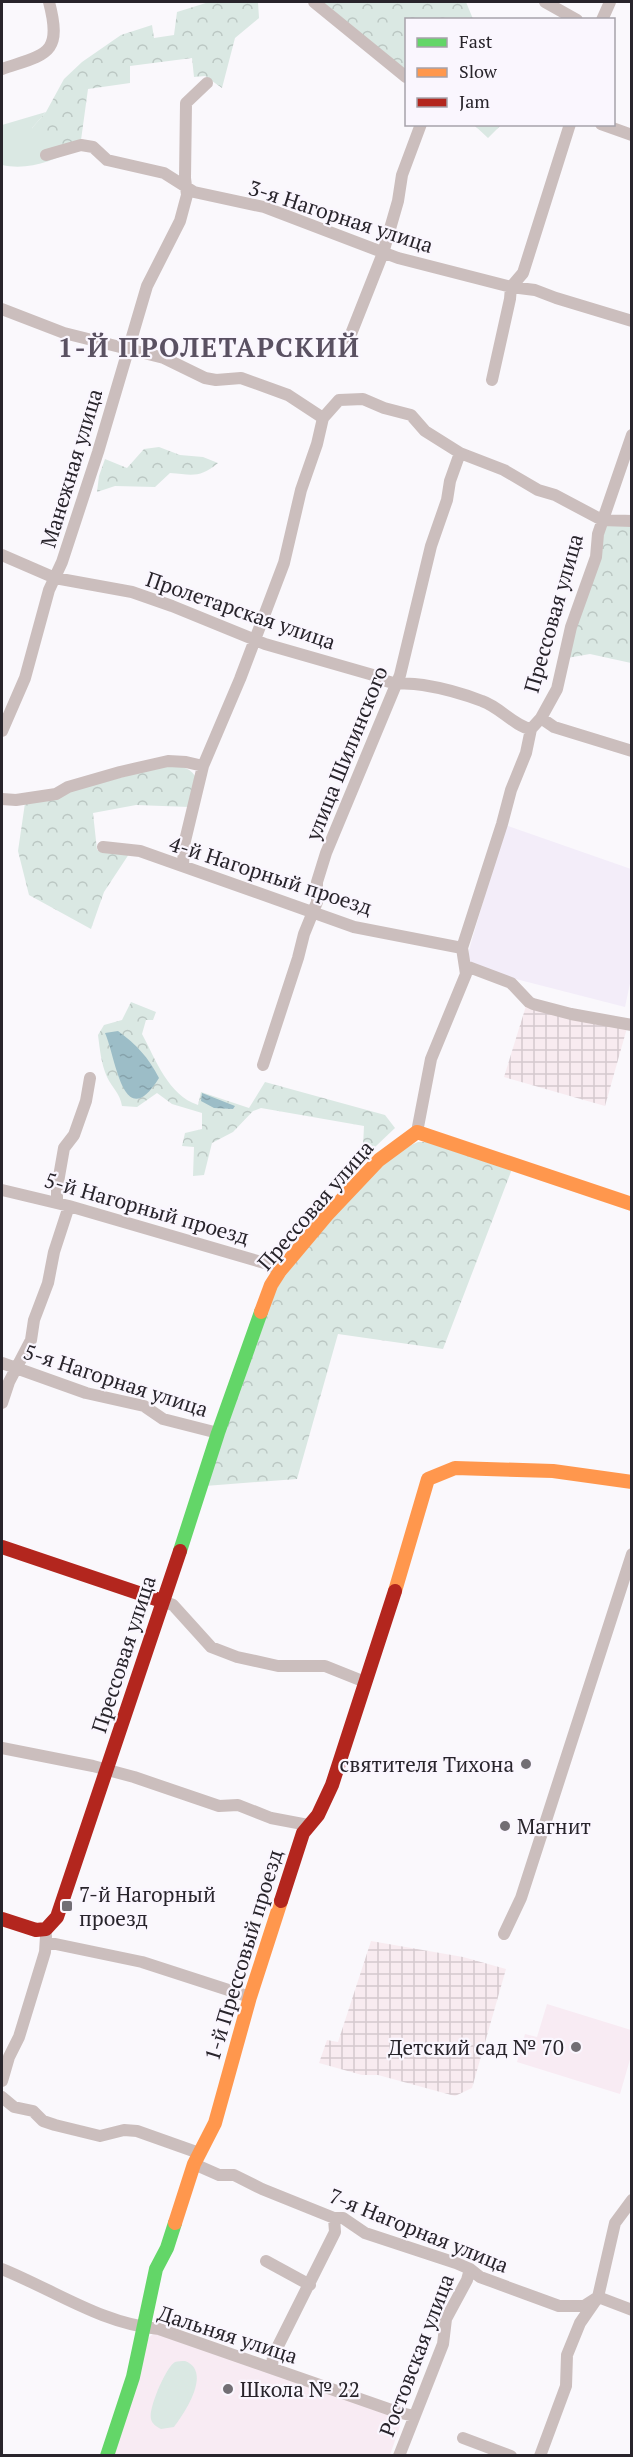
<svg xmlns="http://www.w3.org/2000/svg" width="633" height="2457" viewBox="0 0 633 2457" font-family="'PT Serif',serif">
	<style>
		.built { fill: #f3edf9 }
		.industrial { fill: url(#industrial-grid) }
		.education { fill: #f8ebf3 }
		.green { fill: #dae8e3 }
		.forest { fill: url(#forest-crowns) }
		.water { fill: url(#water-ripples) }
		.lines { fill: none; stroke-linecap: round; stroke-linejoin: round }
		.street { stroke: #cbbebd; stroke-width: 12 }
		.fast { stroke: #63d668; stroke-width: 14 }
		.slow { stroke: #ff974d; stroke-width: 14 }
		.jam { stroke: #b3261e; stroke-width: 14 }
		.poi-dot { fill: #726e74; stroke: #faf6fe; stroke-width: 2 }
		.labels { text-anchor: middle; dominant-baseline: central; stroke-width: 4.5; stroke-linejoin: round; paint-order: stroke }
		.street-label { font-size: 21px; fill: #28242b; stroke: #faf6fe }
		.poi-label { font-size: 21px; fill: #28242b; stroke: #faf6fe; text-anchor: start }
		.district-label { font-size: 27px; font-weight: bold; letter-spacing: 1.5px; fill: #5a5162; stroke: #faf6fe }
	</style>
	<defs>
		<pattern id="industrial-grid" width="8" height="8" patternUnits="userSpaceOnUse" patternTransform="scale(1.5)"><rect width="8" height="8" fill="#f8ebf0"/><path d="M0 4h8M4 0v8" fill="none" stroke="#d5c9ce"/></pattern>
		<pattern id="forest-crowns" width="20" height="18" patternUnits="userSpaceOnUse" patternTransform="scale(1.5)"><rect width="20" height="18" fill="#dae8e3"/><path d="M2 6a3 3 0 1 1 6 0M12 15a3 3 0 1 1 6 0" fill="none" stroke="#bbc7c3"/></pattern>
		<pattern id="water-ripples" width="26" height="14" patternUnits="userSpaceOnUse" patternTransform="scale(1.5)"><rect width="26" height="14" fill="#9cbdc7"/><path d="M2 4q2-2 4 0t4 0M15 11q2-2 4 0t4 0" fill="none" stroke="#86a2ab"/></pattern>
	</defs>
	<rect width="100%" height="100%" fill="#faf8fc"/>
	<path class="built" d="M505 825 631 869 632 974 625 1007 485 971 469 961V950Z"/>
	<path class="industrial" d="M526 1006 627 1028 605 1106 504 1077Z
		M371 1941 463 1957 506 1969 472 2088 455 2096 378 2075H362L319 2063 327 2040 338 2042Z"/>
	<path class="education" d="M547 2004 631 2030V2056L620 2094 517 2062 525 2034 537 2037Z
		M160 2332 395 2416 400 2426 390 2455 111 2456 147 2339 153 2334Z"/>
	<path class="green" d="M46 112 32 128 81 140 78 149C53 160 29 171 2 165V125Z
		M185 2361C212 2371 186 2411 174 2427L161 2429C157 2427 152 2424 151 2419 148 2409 166 2367 175 2362 178 2361 182 2361 185 2361Z"/>
	<path class="forest" d="M209 2H258L259 18 235 38 222 88 205 76 194 77 192 58 130 66V83L88 89 81 140 51 146 32 128 46 112 64 79 82 62 121 35 152 25 154 38 174 35 177 12Z
		M323 2H466L473 19 406 20V72Z
		M474 125H501L488 138Z
		M159 447 180 455 203 457 218 463C200 478 193 475 170 473L155 487 115 486 97 492 99 476 105 459 127 468 144 449Z
		M611 523 631 525V663L590 654 567 658 604 527Z
		M168 765C178 766 189 766 195 776L189 807 136 805 93 813 97 850 129 854 104 892 91 929 29 895 18 851 25 803Z
		M131 1002 156 1012 153 1020H146L142 1034C156 1060 168 1095 198 1105L201 1092 249 1108 265 1082 385 1115 395 1128 375 1147 363 1146 364 1126 261 1108 253 1111 233 1132 212 1143 204 1175 193 1176 194 1147 182 1146 185 1133 202 1129V1113L172 1104 157 1093 137 1107 122 1106C120 1093 112 1088 107 1077 101 1063 100 1050 98 1035L104 1025 122 1020Z
		M418 1142H432L512 1169 443 1349 338 1334 297 1479 205 1486 275 1291C290 1267 308 1247 327 1225 353 1194 380 1157 418 1142Z"/>
	<path class="water" d="M118 1031C137 1045 148 1057 159 1078 123 1136 116 1057 105 1033Z
		M202 1093 235 1106 233 1109 214 1108 201 1101Z"/>
	<g class="lines">
		<path class="street" d="M314 2 406 77
			M545 2 577 20
			M602 20 610 2
			M2 69C46 54 63 55 49 2
			M601 124 632 135
			M46 155 81 145 93 147 107 160 164 173 194 192 264 207 398 258 511 287 535 290 556 298 632 321
			M2 309 64 333 164 358 205 378 216 380 241 378 288 395 323 418 339 400 363 399 384 408 411 415 425 431 460 453 504 470 538 490 555 495 602 520 632 521
			M349 339 383 253 398 201 402 175 421 124
			M492 380 510 299 511 287 523 273 570 124
			M2 555 55 578 132 592 172 606 265 644 373 675C397 688 400 681 423 685 442 688 464 694 482 701 500 707 514 726 531 729
			M541 718 554 727 632 751
			M2 731 25 678 49 590 62 562 98 452 147 286 180 221 187 195 185 178 186 103 207 83
			M2 799 16 800 56 794 68 787 120 772 168 761 186 762 203 766
			M103 847 140 851 354 927 462 948
			M183 866 184 845 203 766 240 679 284 563 301 490 317 444 323 418
			M466 966 511 983 529 1002 533 1004 571 1014 632 1025
			M263 1065 298 958 304 934 317 902V882L326 853 400 675 431 546 447 500 450 481 460 453
			M417 1132 431 1059 466 974 462 948 502 824 511 790 526 753 531 729 541 718 557 689 571 627 596 557 598 534 632 435
			M2 1190 69 1206 268 1264 280 1271
			M57 1203V1188L64 1148 74 1135 86 1101 90 1078
			M2 1363 86 1393 144 1406 163 1419 218 1433
			M2 1403 9 1382 31 1340 34 1320 48 1283 54 1252 69 1206
			M162 1601 173 1605 211 1647 237 1657 278 1666H325L365 1682
			M2 1748 93 1766 134 1777 219 1806 238 1805 271 1818 308 1825
			M504 1934 521 1898 632 1554
			M46 1942 142 1962 250 1997
			M2 2081 9 2057 19 2037 45 1952 46 1936
			M2 2097 14 2107 33 2111 43 2121 55 2125 100 2136 124 2130 137 2131 199 2153
			M194 2164 219 2175H234L262 2189 334 2218H343L365 2233 456 2263 470 2269 480 2277 559 2306H584L598 2297 632 2310
			M266 2261 310 2285
			M2 2269C54 2290 102 2324 159 2329L397 2412 414 2416
			M272 2367 273 2356 335 2232 334 2218
			M463 2438 511 2456
			M399 2456 443 2344 446 2319 467 2280 470 2269
			M540 2456 566 2386 567 2355 580 2323 598 2297 615 2223 632 2200"/>
		<path class="fast" d="M180 1551 218 1433 261 1312
			M107 2456 133 2377 156 2269 167 2248 175 2223"/>
		<path class="slow" d="M261 1312 271 1285 280 1271 327 1215 379 1160 417 1132 632 1204
			M395 1591 428 1479 455 1468 553 1471 632 1482
			M175 2223 194 2164 215 2123 250 1997 281 1901"/>
		<path class="jam" d="M2 1547 162 1601
			M281 1901 303 1833 318 1815 332 1785 395 1591
			M2 1919 36 1930 46 1929 57 1917 180 1551"/>
	</g>
	<g class="poi-dot">
		<circle cx="526" cy="1764" r="6"/>
		<circle cx="505" cy="1826" r="6"/>
		<rect x="61" y="1900" width="12" height="12" rx="3"/>
		<circle cx="576" cy="2047" r="6"/>
		<circle cx="228" cy="2389" r="6"/>
	</g>
	<g class="labels">
		<g class="street-label">
			<text transform="translate(341 216) rotate(18)">3-я Нагорная улица</text>
			<text transform="translate(71 468) rotate(-73)">Манежная улица</text>
			<text transform="translate(241 610) rotate(19)">Пролетарская улица</text>
			<text transform="translate(553 613) rotate(-74)">Прессовая улица</text>
			<text transform="translate(346 753) rotate(-68)">улица Шилинского</text>
			<text transform="translate(271 875) rotate(18)">4-й Нагорный проезд</text>
			<text transform="translate(315 1205) rotate(-49)">Прессовая улица</text>
			<text transform="translate(147 1208) rotate(16)">5-й Нагорный проезд</text>
			<text transform="translate(116 1380) rotate(18)">5-я Нагорная улица</text>
			<text transform="translate(123 1654) rotate(-72)">Прессовая улица</text>
			<text transform="translate(243 1955) rotate(-73)">1-й Прессовый проезд</text>
			<text transform="translate(419 2230) rotate(22)">7-я Нагорная улица</text>
			<text transform="translate(228 2334) rotate(18)">Дальняя улица</text>
			<text transform="translate(416 2355) rotate(-69)">Ростовская улица</text>
		</g>
		<g class="poi-label">
			<text x="514" y="1764" text-anchor="end">святителя Тихона</text>
			<text x="517" y="1826">Магнит</text>
			<text x="79" y="1894">7-й Нагорный<tspan x="79" dy="24">проезд</tspan></text>
			<text x="564" y="2047" text-anchor="end">Детский сад № 70</text>
			<text x="240" y="2389">Школа № 22</text>
		</g>
		<g class="district-label">
			<text x="209" y="347">1-Й ПРОЛЕТАРСКИЙ</text>
		</g>
	</g>
	<rect width="633" height="2457" fill="none" stroke="#28242b" stroke-width="6"/>
	<rect x="405" y="18" width="210" height="108" fill="#faf6fe" stroke="#a6a2aa" stroke-width="1.5"/>
	<rect x="417" y="38" width="30" height="9" fill="#63d668" stroke="#a6a2aa" stroke-width="1.5"/>
	<text x="459" y="48" font-size="18" fill="#28242b">Fast</text>
	<rect x="417" y="68" width="30" height="9" fill="#ff974d" stroke="#a6a2aa" stroke-width="1.5"/>
	<text x="459" y="78" font-size="18" fill="#28242b">Slow</text>
	<rect x="417" y="98" width="30" height="9" fill="#b3261e" stroke="#a6a2aa" stroke-width="1.5"/>
	<text x="459" y="108" font-size="18" fill="#28242b">Jam</text>
</svg>
